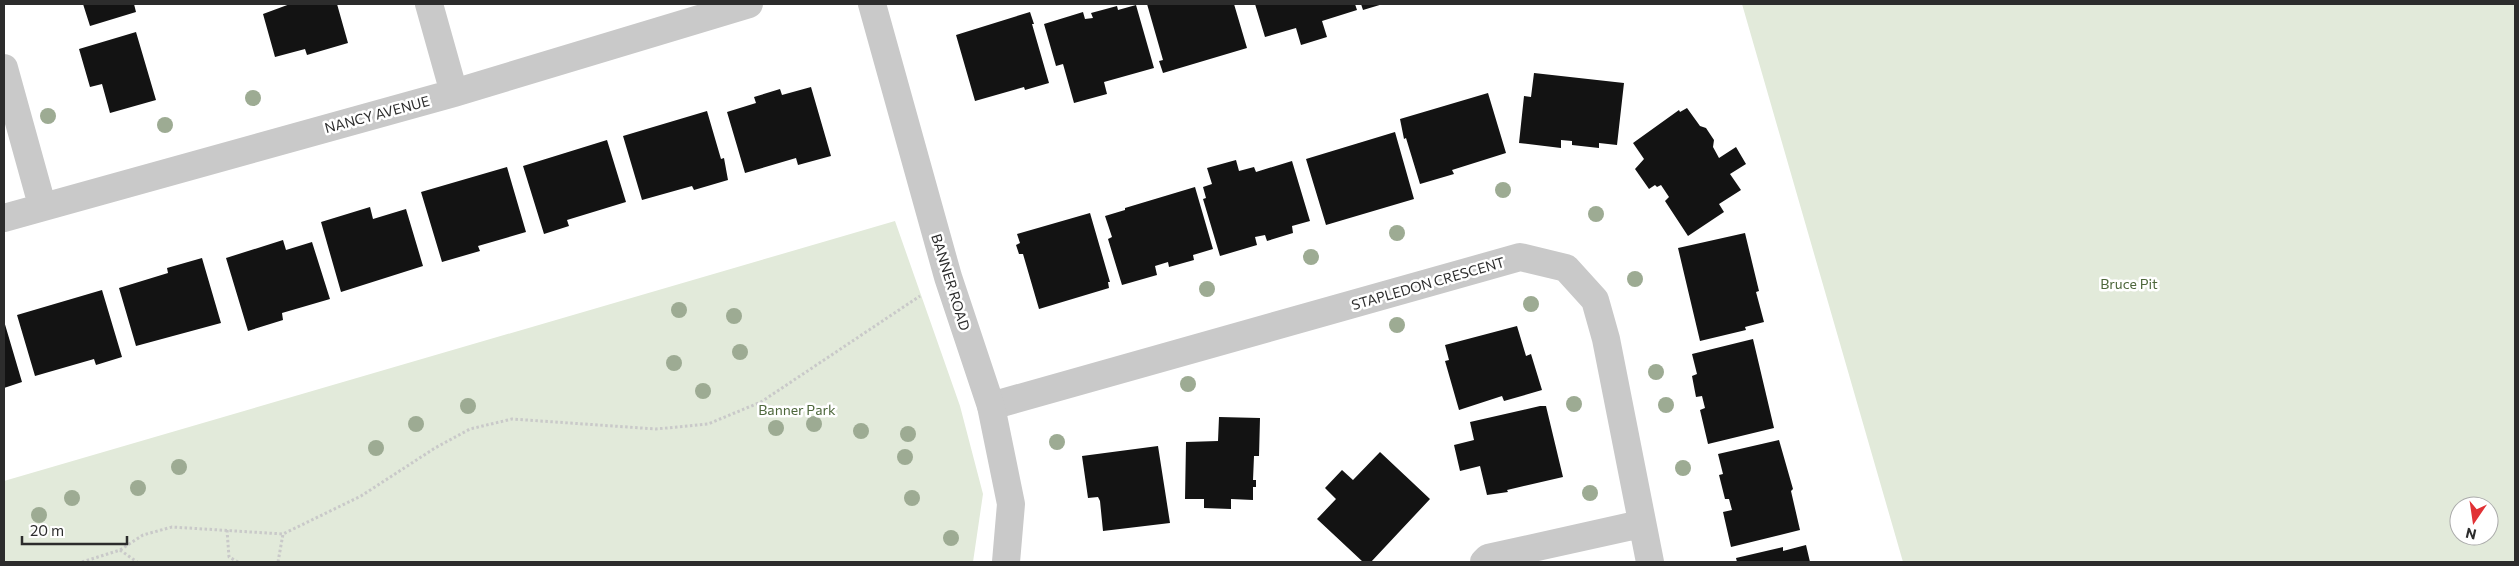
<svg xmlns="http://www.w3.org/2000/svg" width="2519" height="566" viewBox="0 0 2519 566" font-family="Commissioner,sans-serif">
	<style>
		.green { fill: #e2eada; fill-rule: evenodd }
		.building { fill: #131313 }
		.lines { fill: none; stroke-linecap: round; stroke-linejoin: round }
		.path { stroke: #c9c9c9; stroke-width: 3; stroke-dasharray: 2.5 2.5; stroke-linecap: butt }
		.minor { stroke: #c9c9c9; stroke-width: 28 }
		.tertiary { stroke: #c9c9c9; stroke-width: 28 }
		.tree { fill: #9dab93 }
		.labels { text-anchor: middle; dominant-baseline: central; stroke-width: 5; stroke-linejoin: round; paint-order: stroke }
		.street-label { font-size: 14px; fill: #2c2c2c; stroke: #fff }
		.park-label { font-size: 14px; fill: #4d673b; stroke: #fff }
	</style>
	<rect width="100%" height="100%" fill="#fff"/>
	<path class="green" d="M1742 4H2515V562H1903ZM2459 506H2489V536H2459Z
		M895 221 960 406 983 494 973 562H4V481Z"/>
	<path class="building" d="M83 4H134L136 12 90 26Z
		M290 4H337L348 43 307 55 305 49 275 57 263 14Z
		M1147 4H1234L1247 48 1163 73 1159 61 1163 60Z
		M1255 4H1355L1357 10 1322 21 1327 37 1301 45 1296 28 1265 37Z
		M1361 4H1383L1363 10Z
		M1136 5 1154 68 1104 82 1107 94 1074 103 1063 64 1056 66 1044 24 1083 12 1085 19 1093 18 1091 13 1117 6 1118 10Z
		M1030 12 1034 24H1032L1049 83 1025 90 1024 87 975 101 956 35Z
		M136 32 156 100 110 113 102 84 90 87 79 49Z
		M1534 73 1624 83 1617 145 1599 143V148L1572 145V141L1561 140V148L1519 143 1524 96 1531 97Z
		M811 87 831 156 798 165 796 158 745 173 727 112 756 103 754 97 780 89 782 95Z
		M1488 93 1506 153 1452 170 1454 174 1420 184 1406 138 1404 139 1400 119Z
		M1687 108 1700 126 1706 128 1714 140 1713 147 1719 158 1736 147 1746 164 1730 174 1741 190 1719 204 1724 212 1688 236 1665 201 1669 197 1661 185 1657 187 1655 185 1649 189 1635 169 1644 159 1633 143 1679 110 1680 112Z
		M707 111 721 159 724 158 728 180 694 190 692 186 642 200 623 136Z
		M1395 132 1414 199 1326 225 1306 159Z
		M607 140 626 202 567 220 569 226 544 234 523 166Z
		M1236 160 1239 171 1254 167 1256 172 1292 161 1310 221 1292 226 1293 233 1267 241 1265 235 1255 237 1257 245 1220 256 1203 199 1206 198 1203 187 1212 184 1207 168Z
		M507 167 526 232 478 246 480 251 442 262 421 192Z
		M1195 187 1213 249 1193 255 1194 260 1169 267 1168 262 1155 266 1157 275 1122 285 1108 239 1112 237 1105 216 1125 210V208Z
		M370 207 373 219 406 209 423 266 341 292 321 222Z
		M1090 213 1110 282H1108L1109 288 1039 309 1023 254H1019L1016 245 1020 243 1017 234Z
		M1745 233 1759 291 1756 292 1764 322 1745 327 1746 330 1700 341 1678 248Z
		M283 240 286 250 312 242 330 299 282 313 283 320 248 331 226 258Z
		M202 258 221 323 136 346 119 288 168 273 167 268Z
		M102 290 122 357 96 365 94 359 35 376 17 315Z
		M4 321 22 382 4 388Z
		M1517 326 1526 356 1531 354 1542 390 1504 401 1502 396 1459 410 1445 361 1449 360 1445 345Z
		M1753 339 1774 428 1708 444 1700 410 1705 408 1702 396 1696 397 1692 376 1697 374 1692 354Z
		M1540 406H1546L1563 477 1507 490 1508 492 1487 495 1480 466 1460 471 1454 445 1474 440 1470 422Z
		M1219 417 1260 418 1259 456H1254L1253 480H1256V487H1253V500L1231 499V509L1204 508V499H1185L1186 442 1218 441Z
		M1779 440 1793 489 1791 491 1800 530 1731 547 1723 512 1732 510 1729 499H1725L1719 475 1723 474 1718 454Z
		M1158 446 1170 523 1103 531 1100 501 1098 497 1088 498 1082 456Z
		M1380 452 1430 499 1371 562H1363L1317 519 1336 499 1325 488 1342 470 1353 480Z
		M1806 545 1810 562H1737L1736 558 1783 547V551Z"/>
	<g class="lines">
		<path class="path" d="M227 530 229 557 238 562
			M120 550 137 562
			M82 562 120 550 143 535 172 527 283 534 361 496 435 448 470 429 512 419 656 429 708 424 761 402 920 296
			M278 562 283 534"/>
		<path class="minor" d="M429 4 454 93
			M4 68 42 205
			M4 218 454 93 749 4
			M991 406 1520 257 1566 268 1595 300 1606 339 1650 562
			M1484 562 1488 558 1641 524"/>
		<path class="tertiary" d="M872 4 948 277 991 406 1011 504 1006 562"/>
	</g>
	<g class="tree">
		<circle cx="253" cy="98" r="8"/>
		<circle cx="48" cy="116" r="8"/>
		<circle cx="165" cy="125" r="8"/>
		<circle cx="1503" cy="190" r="8"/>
		<circle cx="1596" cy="214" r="8"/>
		<circle cx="1397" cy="233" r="8"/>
		<circle cx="1311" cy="257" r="8"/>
		<circle cx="1635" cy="279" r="8"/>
		<circle cx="1207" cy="289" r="8"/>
		<circle cx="1531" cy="304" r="8"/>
		<circle cx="679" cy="310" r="8"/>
		<circle cx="734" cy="316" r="8"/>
		<circle cx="1397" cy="325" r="8"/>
		<circle cx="740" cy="352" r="8"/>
		<circle cx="674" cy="363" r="8"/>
		<circle cx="1656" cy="372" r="8"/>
		<circle cx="1188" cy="384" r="8"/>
		<circle cx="703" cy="391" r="8"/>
		<circle cx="1574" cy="404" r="8"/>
		<circle cx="1666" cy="405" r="8"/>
		<circle cx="468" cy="406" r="8"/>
		<circle cx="416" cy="424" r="8"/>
		<circle cx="814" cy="424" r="8"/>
		<circle cx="776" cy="428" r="8"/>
		<circle cx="861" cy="431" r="8"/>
		<circle cx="908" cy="434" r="8"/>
		<circle cx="1057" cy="442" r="8"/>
		<circle cx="376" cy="448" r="8"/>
		<circle cx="905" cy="457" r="8"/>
		<circle cx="179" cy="467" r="8"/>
		<circle cx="1683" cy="468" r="8"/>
		<circle cx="138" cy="488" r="8"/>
		<circle cx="1590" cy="493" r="8"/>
		<circle cx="72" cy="498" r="8"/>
		<circle cx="912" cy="498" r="8"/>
		<circle cx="39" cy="515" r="8"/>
		<circle cx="951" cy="538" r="8"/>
	</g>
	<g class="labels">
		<g class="street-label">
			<text transform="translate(377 114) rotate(-15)">NANCY AVENUE</text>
			<text transform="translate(951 282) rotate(73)">BANNER ROAD</text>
			<text transform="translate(1428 283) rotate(-16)">STAPLEDON CRESCENT</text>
		</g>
		<g class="park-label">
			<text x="2129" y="283">Bruce Pit</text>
			<text x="797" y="409">Banner Park</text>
		</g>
	</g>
	<rect width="2519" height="566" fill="none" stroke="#2c2c2c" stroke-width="10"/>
	<g transform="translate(2474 521) rotate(193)"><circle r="24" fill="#ffffff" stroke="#ababab"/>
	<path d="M0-4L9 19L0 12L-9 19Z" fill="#e13135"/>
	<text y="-8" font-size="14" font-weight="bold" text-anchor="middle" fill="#2c2c2c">N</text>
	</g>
	<path d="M22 536v8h105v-8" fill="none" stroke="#2c2c2c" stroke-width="2.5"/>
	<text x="30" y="536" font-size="15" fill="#2c2c2c" stroke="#ffffff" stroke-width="4" paint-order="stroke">20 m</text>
</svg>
